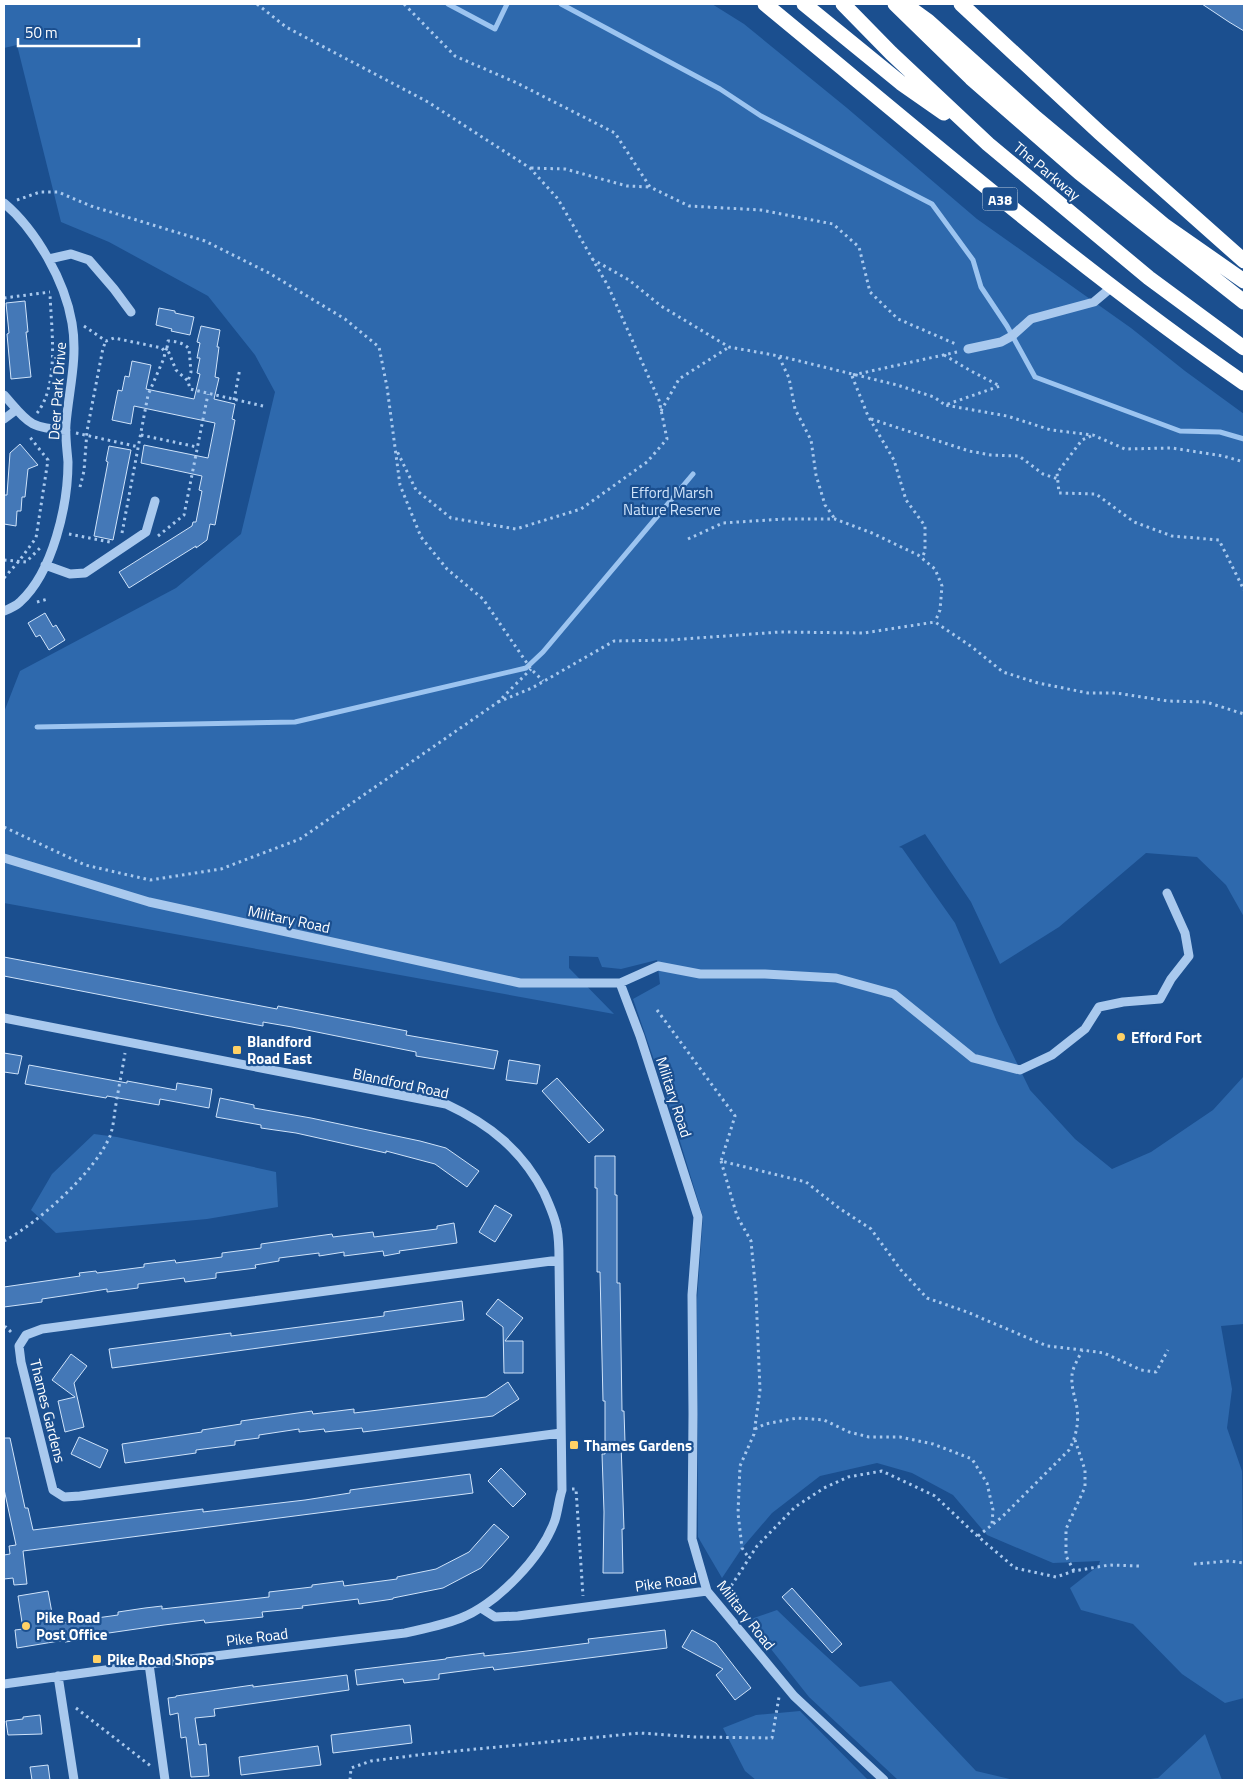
<svg xmlns="http://www.w3.org/2000/svg" width="1248" height="1784" viewBox="0 0 1248 1784" font-family="'Titillium Web',sans-serif">
	<style>
		.green { fill: #2e69ad }
		.lines { fill: none; stroke-linecap: round; stroke-linejoin: round }
		.stream { stroke: #9cc4f0; stroke-width: 5 }
		.building { fill: #4478b7; stroke: #cfe3fa }
		.path { stroke: #a9c9ee; stroke-width: 3; stroke-dasharray: 2.5 4; stroke-linecap: butt }
		.minor { stroke: #a9c9ee; stroke-width: 9 }
		.highway { stroke: #fff; stroke-width: 15 }
		.poi-dot { fill: #ffd166; stroke: #1b4f8f; stroke-width: 2 }
		.labels { text-anchor: middle; dominant-baseline: central; stroke-width: 4.5; stroke-linejoin: round; paint-order: stroke }
		.shield { fill: #1b4f8f; stroke: #bbcadd; stroke-width: 1 }
		.shield-label { font-size: 14px; font-weight: bold; fill: #fff }
		.street-label { font-size: 15px; fill: #fff; stroke: #1b4f8f }
		.park-label { font-size: 15px; fill: #cfe3fa; stroke: #1b4f8f }
		.poi-label { font-size: 15px; font-weight: bold; fill: #fff; stroke: #1b4f8f; text-anchor: start }
	</style>
	<rect width="100%" height="100%" fill="#1b4f8f"/>
	<path class="green" d="M4 4H712L744 24 847 108 977 219 1131 328 1185 371 1244 414V917L1226 885 1197 857 1146 853 1059 927 1000 964 971 902 925 834 899 847 902 848 955 923 997 1022 1030 1090 1075 1139 1112 1169 1151 1152 1213 1110 1244 1076V1324L1221 1326 1232 1389 1227 1428 1242 1471 1244 1698 1225 1703 1182 1674 1133 1624 1081 1610 1070 1588 1098 1566 1100 1561 1053 1563 987 1535 953 1495 912 1473 877 1463 820 1476 772 1513 742 1548 722 1578 698 1537 697 1300 703 1217 665 1092 633 999 660 984 657 960 621 969 602 967 598 957 569 956V968L614 1014 4 903V712L20 671 176 588 241 534 275 392 255 355 208 296 109 242 61 222 17 45 4 48Z
		M94 1134 117 1137 276 1172 278 1207 207 1219 56 1233 31 1210 52 1174Z
		M777 1610 802 1634 860 1687 891 1681 976 1771 1014 1780H898L809 1697 748 1620Z
		M800 1711 868 1780H756L745 1771 723 1728 756 1715Z
		M1205 1734 1222 1780H1143L1158 1778Z"/>
	<g class="lines">
		<path class="stream" d="M448 4 495 29 507 4
			M561 4 720 89 761 116 932 204 973 260 981 287 1007 326 1035 377 1180 431 1220 432 1244 439
			M37 727 295 722 526 668 543 652 693 474"/>
	</g>
	<path class="building" d="M1202 4H1244V31L1229 22Z
		M25 301 28 332H26L31 377 11 379 7 334 9 333 6 303Z
		M159 308 175 311V313L194 317 190 335 171 331 172 329 156 325Z
		M201 326 220 330 217 347H219L215 377 219 378 214 399 235 404 232 419 235 420 215 525 210 524 207 540 196 548V546L129 588 119 572 192 526 193 522H196L202 491 199 490 202 476 141 463 144 445 208 458 215 423 134 406 131 424 112 420 118 390 122 391 125 376 129 377 132 361 151 365 146 389 194 399 200 374 197 373 200 358H197L200 343 197 342Z
		M20 444 38 465 28 469 25 497H22L21 511H17L16 526 4 524V495H7L10 453Z
		M109 446 131 450 113 540 94 536 108 462 106 461Z
		M45 613 53 627 56 625 65 640 49 650 40 635 36 637 28 623Z
		M4 957 277 1009 278 1006 407 1031 406 1035 498 1051 494 1069 416 1056V1052L292 1027 263 1022V1026L215 1017 4 976Z
		M4 1053 22 1056 18 1074 4 1072Z
		M509 1060 540 1065 537 1084 506 1080Z
		M29 1065 127 1083V1081L176 1090 177 1083 212 1089 209 1108 160 1099 159 1105 107 1096 106 1098 25 1084Z
		M557 1078 604 1130 589 1143 542 1091Z
		M220 1098 254 1105V1108L311 1118 420 1141 446 1148 479 1171 467 1187 435 1164 386 1151V1153L296 1133 261 1128V1125L216 1117Z
		M595 1156H615V1195H617V1283H620L622 1411H624L625 1443H621L624 1529H622L623 1573H603L604 1512 602 1454H605V1401H603L600 1272H597V1188H595Z
		M495 1205 512 1215 495 1242 479 1232Z
		M454 1223 457 1243 399 1251 400 1253 384 1256 383 1251 344 1256V1252L319 1256V1253L279 1258V1261L255 1265 256 1268 216 1273V1278L185 1282 184 1278 162 1281 138 1284V1288L107 1292V1289L82 1293 42 1299V1302L4 1307V1287L80 1276 79 1273 96 1271 97 1273 144 1267V1264L175 1260 176 1263 222 1257V1253L261 1248V1244L332 1234 333 1237 373 1232 374 1237 437 1229V1226Z
		M498 1299 523 1318 505 1341H523V1373H504L503 1327 486 1314Z
		M462 1301 464 1320 112 1368 109 1349 231 1333V1336L384 1316V1312Z
		M71 1354 87 1366 74 1383 84 1427 65 1432 58 1401 75 1397 52 1380Z
		M508 1382 519 1399 493 1416 363 1432 362 1428 325 1432 324 1429 299 1432V1429L259 1435V1438L235 1441V1445L196 1450V1453L125 1463 122 1444 202 1432V1430L241 1424V1421L312 1411 313 1414 354 1409V1413L486 1397Z
		M79 1437 108 1450 100 1468 71 1454Z
		M4 1438H10L25 1508H28L33 1530 203 1509V1512L305 1500 350 1493V1490L470 1474 473 1493 23 1551 27 1584 14 1585 13 1578 4 1579V1555L10 1554 9 1546 16 1545 4 1489Z
		M501 1468 526 1494 513 1507 488 1481Z
		M494 1524 509 1537 481 1568 443 1588 393 1598V1599L359 1604 358 1599 302 1606 303 1608 262 1612 263 1617 205 1623 204 1620 164 1625 81 1637V1640L65 1642V1640L17 1648 15 1630 23 1629 18 1596 48 1591 54 1624 118 1615V1612L145 1608 162 1606V1609L269 1597V1592L312 1587V1585L343 1581 344 1586 397 1579V1577L436 1569 469 1552Z
		M792 1588 842 1644 832 1653 782 1597Z
		M665 1630 667 1648 494 1670 493 1667 439 1674V1679L404 1683 403 1679 357 1685 355 1670 446 1659V1658L484 1653V1656L511 1653 589 1643 588 1639Z
		M692 1630 716 1643 751 1688 735 1700 716 1675 723 1669 682 1647Z
		M347 1675 349 1690 214 1709 215 1716 195 1718 199 1745 206 1744 209 1776 191 1777 186 1737 181 1738 178 1713 170 1715 168 1698 176 1697V1696L253 1685V1687Z
		M40 1715 42 1734 8 1735 6 1721 23 1719V1717Z
		M410 1725 412 1743 333 1753 331 1735Z
		M318 1746 321 1765 241 1775 239 1757Z
		M48 1765 50 1780H32L30 1767Z"/>
	<g class="lines">
		<path class="path" d="M257 4 286 27 428 102 530 168 558 199 608 286 659 400 667 439 647 462 581 509 516 529 451 518 416 490 396 449
			M404 4 455 56 517 83 615 133 650 187 689 206 761 210 833 224 859 247 870 292 898 319 958 345
			M531 168 565 169 627 186 650 187
			M17 200 40 192H58L91 206 205 241 269 273 345 319 379 347 387 387 400 485 421 537 447 569 483 599 531 669 543 681
			M592 259 629 280 661 306 729 347 779 356 897 385 934 397 945 405
			M4 298 50 292
			M84 326 106 341 114 338 162 348 165 352 167 348 176 370 188 381 190 389 263 406
			M167 348 168 341C175 341 185 343 189 349L191 372 188 381
			M944 355 971 371 1000 386 945 405 1007 416 1051 430 1093 435 1125 449 1172 448 1223 456 1244 462
			M779 357 789 378 795 409 811 440 816 475 825 505 835 519
			M853 375 957 352
			M852 376 868 416 894 460 906 500 925 526V551L922 558
			M234 400 240 368
			M661 411 679 379 729 347
			M37 413C60 384 51 328 50 293
			M871 419 969 451 991 455 1019 456 1043 474 1058 479
			M76 433 139 447
			M141 435 197 447
			M1091 436 1082 440 1057 473 1059 493 1096 494 1134 522 1172 536 1219 540 1244 590
			M80 487 84 471 87 431 103 348 106 341
			M122 533 148 395 164 358 165 352
			M69 534 110 542
			M158 536 184 515 208 394
			M688 539 723 523 784 519H835L872 533 918 555 935 569 942 586 940 610 935 622
			M4 560 26 562 40 548
			M4 578 19 561 36 538 48 460 29 436
			M37 602 48 599
			M498 702 532 688 614 641 670 640 780 632 864 633 935 622 972 647 1003 672 1038 683 1088 693H1116L1168 701 1206 702 1244 714
			M4 827 85 865 150 880 221 869 300 839 498 702 531 669
			M657 1010 735 1116 721 1161 806 1182 839 1208 871 1229 901 1270 927 1298 967 1312 1047 1346 1082 1350
			M721 1161 737 1216 751 1241 756 1294 760 1390 754 1434 740 1466 738 1513 742 1548 749 1558
			M4 1241C38 1223 95 1172 110 1136 113 1128 114 1118 115 1110 118 1091 122 1072 125 1053
			M4 1327H6L13 1334
			M755 1429 765 1424 797 1418 824 1420 849 1432 869 1437H900L933 1444 972 1459 987 1483 993 1510 992 1524
			M572 1489H576L583 1596
			M978 1536 1002 1517 1069 1450C1076 1437 1079 1423 1077 1408 1075 1397 1071 1387 1072 1376 1072 1368 1079 1358 1082 1350L1104 1353 1141 1370 1156 1372 1168 1350
			M1194 1564 1229 1561 1244 1563
			M1074 1571 1066 1556V1529L1085 1487V1470L1075 1440
			M723 1593 726 1594 757 1546 795 1507 824 1488 848 1477 882 1471 935 1496 974 1533 1015 1568 1056 1577 1074 1571 1109 1565 1139 1566
			M76 1708 152 1767
			M350 1780 351 1768 371 1761 426 1754 640 1733 695 1737 772 1738 779 1697"/>
		<path class="minor" d="M4 203C36 230 65 281 72 323 78 358 69 389 66 424 65 436 67 449 68 462 68 505 53 572 20 602 16 606 9 609 4 611
			M49 259 71 254 89 260 114 289 131 312
			M968 349 1001 342 1012 336 1031 319 1094 302 1113 286
			M4 395C28 422 28 428 66 430
			M4 419 16 410
			M45 565 70 574 85 573 146 532 155 501
			M4 858 149 902 520 983H620L658 966 700 974H765L836 978 894 994 973 1058 1020 1070 1052 1055 1085 1029 1099 1007 1123 1002 1160 999 1171 979 1189 956 1185 933 1167 893
			M620 983 640 1036 698 1217 692 1295 693 1414 692 1539 707 1591 794 1696 884 1780
			M4 1018 446 1104C489 1124 522 1150 544 1193 549 1204 555 1217 557 1229 559 1239 559 1250 559 1260L562 1490C559 1499 558 1510 555 1520 542 1557 498 1603 461 1618 443 1625 424 1629 405 1633L149 1664 4 1684
			M559 1260 42 1329 26 1335 19 1346 21 1362 53 1490 64 1497 80 1496 561 1433
			M481 1608 495 1617 518 1616 707 1591
			M149 1664 165 1780
			M58 1676 74 1780"/>
		<path class="highway" d="M765 4C923 134 1076 267 1244 383
			M804 4 901 83 944 113
			M843 4 891 53 988 144 1149 278 1244 348
			M895 4 971 78 1080 173 1244 302
			M961 4 1100 133 1244 261
			M910 8 928 21 1036 118 1165 226 1244 281"/>
	</g>
	<g class="poi-dot">
		<circle cx="1121" cy="1037" r="5"/>
		<rect x="232" y="1045" width="10" height="10" rx="2.5"/>
		<rect x="569" y="1440" width="10" height="10" rx="2.5"/>
		<circle cx="26" cy="1626" r="5"/>
		<rect x="92" y="1654" width="10" height="10" rx="2.5"/>
	</g>
	<g class="labels">
		<rect class="shield" x="982.5" y="187.5" width="35" height="23" rx="4"/>
		<g class="shield-label">
			<text x="1000" y="199">A38</text>
		</g>
		<g class="street-label">
			<text transform="translate(1047 171) rotate(40)">The Parkway</text>
			<text transform="translate(57 391) rotate(-86)">Deer Park Drive</text>
			<text transform="translate(289 919) rotate(12)">Military Road</text>
			<text transform="translate(401 1083) rotate(12)">Blandford Road</text>
			<text transform="translate(674 1097) rotate(72)">Military Road</text>
			<text transform="translate(48 1411) rotate(76)">Thames Gardens</text>
			<text transform="translate(666 1582) rotate(-8)">Pike Road</text>
			<text transform="translate(746 1615) rotate(52)">Military Road</text>
			<text transform="translate(257 1637) rotate(-7)">Pike Road</text>
		</g>
		<g class="park-label">
			<text x="672" y="492">Efford Marsh<tspan x="672" dy="17">Nature Reserve</tspan></text>
		</g>
		<g class="poi-label">
			<text x="1131" y="1037">Efford Fort</text>
			<text x="247" y="1041">Blandford<tspan x="247" dy="17">Road East</tspan></text>
			<text x="584" y="1445">Thames Gardens</text>
			<text x="36" y="1617">Pike Road<tspan x="36" dy="17">Post Office</tspan></text>
			<text x="107" y="1659">Pike Road Shops</text>
		</g>
	</g>
	<rect width="1248" height="1784" fill="none" stroke="#ffffff" stroke-width="10"/>
	<path d="M18 38v8h121v-8" fill="none" stroke="#ffffff" stroke-width="2.5"/>
	<text x="25" y="38" font-size="15" fill="#ffffff" stroke="#1b4f8f" stroke-width="4" paint-order="stroke">50 m</text>
</svg>
